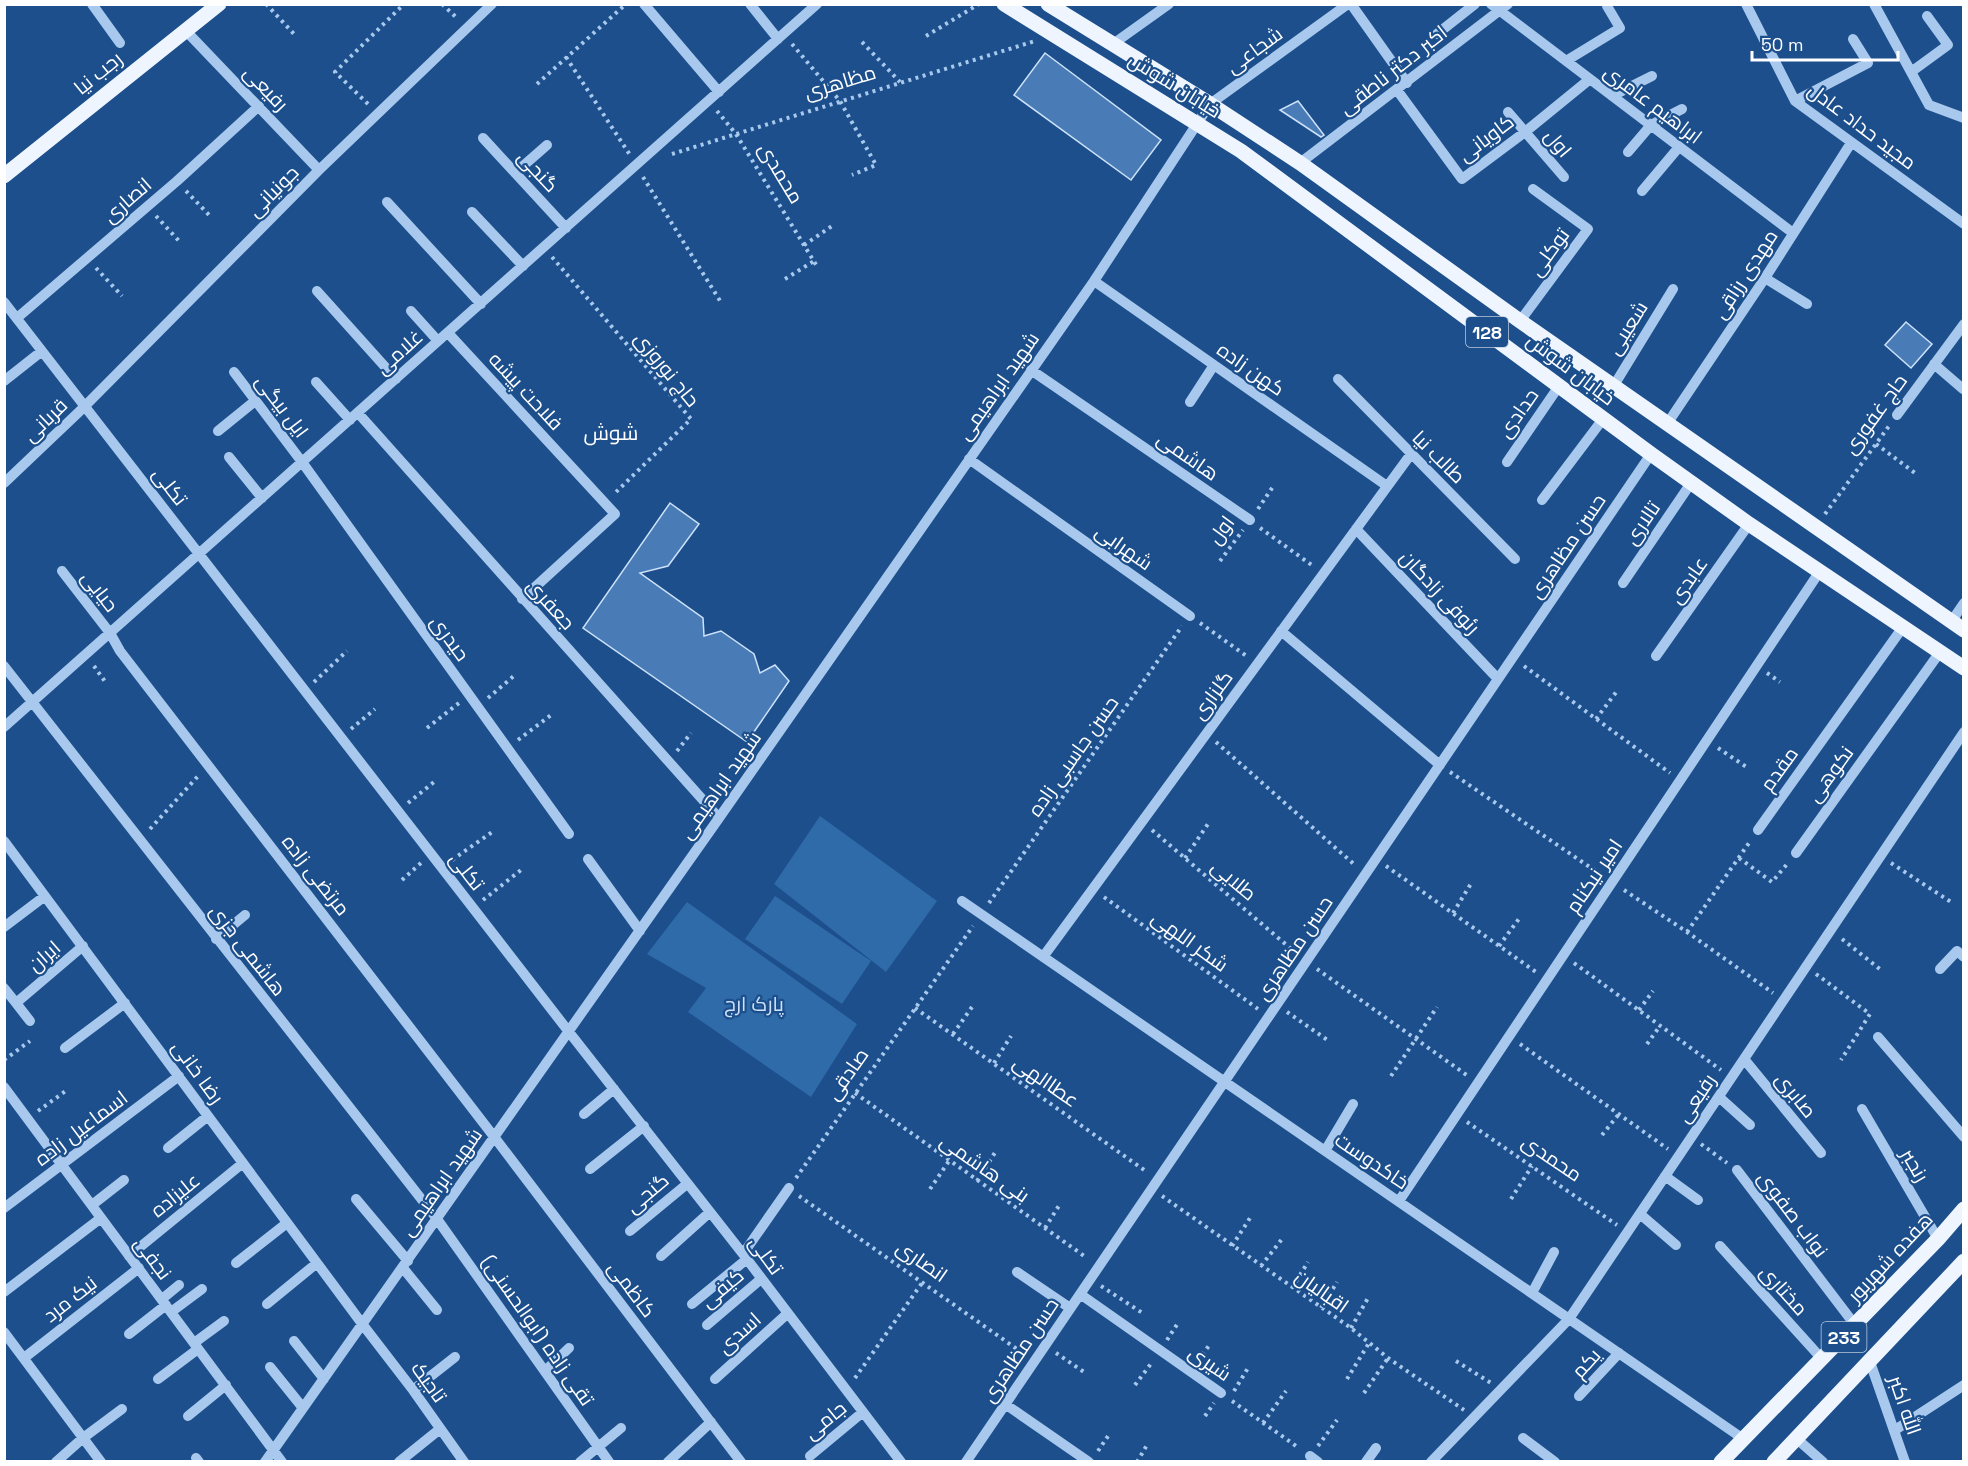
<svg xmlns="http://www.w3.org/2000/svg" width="1968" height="1466" viewBox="0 0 1968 1466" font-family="'Space Grotesk',Cairo,sans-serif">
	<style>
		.green { fill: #2f6aa9 }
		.building { fill: #497cb6; stroke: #cde2f9; stroke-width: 1.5 }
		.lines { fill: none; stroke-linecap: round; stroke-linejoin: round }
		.path { stroke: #a8c9ed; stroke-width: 4; stroke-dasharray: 3 4.5; stroke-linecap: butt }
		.minor { stroke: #a8c9ed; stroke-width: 10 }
		.major { stroke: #eef5ff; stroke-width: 15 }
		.labels { text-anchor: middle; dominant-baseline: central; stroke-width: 4.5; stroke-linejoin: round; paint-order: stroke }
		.shield { fill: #1c4f8c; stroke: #bbcadc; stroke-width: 1.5 }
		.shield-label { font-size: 18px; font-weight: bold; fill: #fff }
		.street-label { font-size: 20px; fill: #fff; stroke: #1c4f8c }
		.park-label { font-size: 20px; fill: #cde2f9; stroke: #1c4f8c }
		.neighbourhood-label { font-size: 21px; fill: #fff; stroke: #1c4f8c }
	</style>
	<rect width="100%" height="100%" fill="#1c4f8c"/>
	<path class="green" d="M820 816 937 901 886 972 774 884Z
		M775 896 871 961 842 1004 745 939Z
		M687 902 857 1024 811 1097 688 1012 706 988 647 954Z"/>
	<path class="building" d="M1045 53 1161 140 1131 180 1014 95Z
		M1298 101 1324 135 1321 137 1280 110Z
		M1906 322 1932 344 1911 368 1885 345Z
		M670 503 699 524 668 566 640 573 703 618 704 636 721 631 754 654 760 673 775 665 789 681 747 742 583 628Z"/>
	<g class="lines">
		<path class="path" d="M266 4 294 34
			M442 4 458 19
			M926 36 979 4
			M862 42 900 82
			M792 44 840 101 876 165 852 175
			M566 57 630 155
			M537 84 626 4
			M368 104 335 72 404 4
			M717 111 736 134 818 268
			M672 154 1035 41
			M643 177 722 304
			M186 191 210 216
			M156 216 180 242
			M804 245 832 226
			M552 257 691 419 615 493
			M96 268 122 296
			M785 279 814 261
			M1876 444 1915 473
			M1258 509 1274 485
			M1825 514 1889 426
			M1260 528 1313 566
			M1220 561 1243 530
			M1200 623 1248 657
			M94 666 106 683
			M1524 666 1670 773
			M1767 673 1780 682
			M314 682 347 651
			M488 698 515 675
			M1596 719 1617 691
			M427 728 459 703
			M351 729 375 709
			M518 740 551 715
			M1216 742 1356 866
			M1718 748 1748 768
			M677 751 691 733
			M1450 772 1600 874
			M408 803 434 782
			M150 829 199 775
			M1152 830 1297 954
			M1185 858 1210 821
			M1739 858 1772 882 1788 863
			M452 860 495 830
			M1891 863 1951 902
			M1386 866 1536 972
			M402 880 422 862
			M1624 890 1687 932 1773 993
			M1104 897 1258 1009
			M483 900 521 870
			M989 903 1182 626
			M1453 913 1472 882
			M1687 932 1751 840
			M1842 939 1881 970
			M1499 946 1521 916
			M1574 963 1721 1070
			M1317 969 1468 1076
			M1816 974 1870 1014 1841 1060
			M915 1008 1147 1172
			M1639 1010 1653 991
			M1287 1012 1329 1041
			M953 1034 972 1007
			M1520 1044 1668 1149
			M1647 1044 1660 1026
			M4 1060 30 1041
			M994 1063 1011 1036
			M1391 1076 1437 1007
			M855 1093 1087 1258
			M38 1111 67 1090
			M1467 1122 1617 1225
			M1602 1135 1619 1114
			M1701 1144 1727 1163
			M796 1178 973 926
			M977 1181 996 1151
			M930 1189 949 1161
			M799 1196 1024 1354
			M1162 1196 1351 1328 1388 1358 1464 1410
			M1511 1199 1532 1166
			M1045 1228 1060 1204
			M1232 1246 1250 1218
			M1261 1266 1282 1239
			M1101 1286 1144 1314
			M1292 1288 1308 1262
			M1321 1308 1337 1282
			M1351 1328 1368 1298
			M1167 1340 1178 1323
			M1056 1353 1084 1372
			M1198 1361 1210 1344
			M1456 1361 1491 1383
			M855 1378 922 1283
			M1347 1379 1369 1343
			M1135 1385 1153 1361
			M1234 1391 1248 1368
			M1364 1393 1388 1358
			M1232 1401 1299 1448
			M1205 1416 1214 1403
			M1263 1423 1286 1391
			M1318 1446 1337 1420
			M1098 1451 1110 1433
			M1137 1462 1147 1445"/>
		<path class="minor" d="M92 4 120 43
			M644 4 719 92
			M750 4 778 39
			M1351 4 1407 83
			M1491 4 1793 233
			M1746 4 1795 101 1964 224
			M1874 4 1929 105 1964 118
			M186 31 319 170
			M1437 34 1475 4
			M1113 44 1169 4
			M1566 61 1620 28 1607 6
			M1911 72 1948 45 1927 16
			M1397 90 1462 179 1525 132 1590 79
			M1612 96 1652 76
			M1795 101 1868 63 1853 39
			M1508 112 1564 177
			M483 138 566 228
			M1628 152 1651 125 1682 109
			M1300 163 1508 4
			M515 173 547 145
			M1642 191 1679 147
			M387 202 481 304
			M472 212 523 266
			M1765 278 1807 304
			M1094 281 1387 486
			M317 291 396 379
			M4 302 569 1032 743 1254 901 1462
			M411 311 438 341
			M17 318 177 181 259 106
			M1520 321 1588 229 1533 189
			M448 333 615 514 522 599
			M1934 364 1963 389
			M1031 370 1250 520
			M234 372 302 462 569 834
			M1338 379 1515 559
			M4 381 42 351
			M316 382 350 420
			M1613 387 1673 289
			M1190 402 1214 365
			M358 413 719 818
			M1897 415 1964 324
			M1667 424 1765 278 1851 143
			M218 431 255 401
			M229 457 262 498
			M969 459 1190 616
			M1507 462 1559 386
			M4 483 84 407 319 170 492 4
			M1542 500 1603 419
			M1356 529 1498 679
			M62 571 110 633 120 651 495 1138 741 1462
			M1623 583 1691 483
			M1951 622 1964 603
			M1281 631 1440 765
			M1656 656 1749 524
			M4 666 437 1219 609 1462
			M4 727 817 4
			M1758 830 1903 627
			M4 841 363 1325 413 1390 464 1462
			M1796 853 1940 652
			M588 859 640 931
			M962 901 1742 1438
			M4 927 45 896
			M216 939 245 915
			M1043 957 1411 454
			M1940 969 1957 951 1964 957
			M4 988 16 1003 83 946
			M16 1003 30 1021
			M1878 1037 1964 1137
			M65 1048 125 1003
			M1744 1059 1821 1153
			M4 1087 282 1462
			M1719 1097 1750 1125
			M1862 1109 1938 1239
			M584 1114 614 1089
			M168 1148 208 1116
			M1325 1151 1353 1104
			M590 1169 644 1126
			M1737 1170 1855 1325
			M1665 1176 1698 1200
			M356 1199 408 1261
			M1399 1201 1820 571
			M92 1205 124 1180
			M4 1208 179 1076
			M1640 1214 1676 1245
			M630 1231 687 1184
			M1720 1246 1822 1359
			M743 1254 789 1188
			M129 1256 243 1163
			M661 1256 710 1212
			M236 1263 287 1223
			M403 1268 437 1310
			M1017 1272 1070 1308
			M4 1292 101 1218
			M1532 1293 1554 1252
			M1080 1294 1221 1393
			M162 1299 179 1285
			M267 1304 317 1263
			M692 1304 747 1259
			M171 1312 202 1289
			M707 1325 761 1279
			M4 1332 101 1462
			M129 1334 166 1305
			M294 1341 324 1379
			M194 1343 224 1321
			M24 1358 139 1268
			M1870 1362 1905 1462
			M270 1367 303 1408
			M545 1371 569 1348
			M158 1379 198 1349
			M715 1379 787 1314
			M413 1390 455 1357
			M1579 1396 1619 1353
			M1005 1404 1089 1462
			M188 1416 226 1385
			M1895 1430 1964 1385
			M1523 1438 1555 1462
			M1797 1439 1823 1462
			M810 1456 863 1412
			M1310 1456 1318 1462
			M196 1458 199 1462
			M56 1462 83 1438 122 1409
			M265 1462 719 818 1094 281 1210 104 1348 4
			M399 1462 440 1429
			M580 1462 621 1428
			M668 1462 711 1422
			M966 1462 1651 454
			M1366 1462 1376 1448
			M1431 1462 1569 1319 1964 732"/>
		<path class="major" d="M1004 4 1241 151 1651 454 1749 524 1964 668
			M1048 4 1210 104 1300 163 1520 321 1964 630
			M4 176 219 4
			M1721 1462 1938 1239 1964 1209
			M1774 1462 1964 1261"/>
	</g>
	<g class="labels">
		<g class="shield">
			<rect x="1466" y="317" width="42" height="30" rx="4.5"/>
			<rect x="1821.5" y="1322" width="45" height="30" rx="4.5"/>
		</g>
		<g class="shield-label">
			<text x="1487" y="332">128</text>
			<text x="1844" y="1337">233</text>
		</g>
		<g class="street-label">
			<text transform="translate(1254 50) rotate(-36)">شجاعی</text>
			<text transform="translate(1393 70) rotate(-38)">اکبر دکتر ناطقی</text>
			<text transform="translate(98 73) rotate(-39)">رجب نیا</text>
			<text transform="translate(840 82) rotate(-17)">مظاهری</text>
			<text transform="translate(1175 85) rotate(32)">خیابان شوش</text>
			<text transform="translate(266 88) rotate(46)">رفیعی</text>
			<text transform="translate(1653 104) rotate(37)">ابراهیم عامری</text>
			<text transform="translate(1862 126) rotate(37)">مجید حداد عادل</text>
			<text transform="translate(1486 138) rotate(-37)">کاویانی</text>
			<text transform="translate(1558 143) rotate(50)">اول</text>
			<text transform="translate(538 171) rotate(47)">گنجی</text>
			<text transform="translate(781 173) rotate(59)">محمدی</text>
			<text transform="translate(273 191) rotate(-45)">جونیانی</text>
			<text transform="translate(127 200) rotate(-41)">انصاری</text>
			<text transform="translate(1549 252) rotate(-54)">توکلی</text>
			<text transform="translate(1745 274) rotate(-57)">مهدی رزاقی</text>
			<text transform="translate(1627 328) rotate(-58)">شعیبی</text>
			<text transform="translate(399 352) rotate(-42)">غلامی</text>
			<text transform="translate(667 369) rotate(51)">حاج نوروزی</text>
			<text transform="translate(1251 369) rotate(35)">کهن زاده</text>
			<text transform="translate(1571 369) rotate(37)">خیابان شوش</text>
			<text transform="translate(998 386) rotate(-55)">شهید ابراهیمی</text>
			<text transform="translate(526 391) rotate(47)">فلاحت پیشه</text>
			<text transform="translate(282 406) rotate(53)">ایل بیگی</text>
			<text transform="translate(1518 413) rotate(-55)">حدادی</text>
			<text transform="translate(1875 414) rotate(-54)">حاج غفوری</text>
			<text transform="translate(45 420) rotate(-44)">قربانی</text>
			<text transform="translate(1188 456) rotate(35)">هاشمی</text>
			<text transform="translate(1439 457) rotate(45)">طالب نیا</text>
			<text transform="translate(170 486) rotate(52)">تکلی</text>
			<text transform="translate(1642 523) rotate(-56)">تالاری</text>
			<text transform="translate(1221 530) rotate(-54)">اول</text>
			<text transform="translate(1567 546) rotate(-56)">حسن مظاهری</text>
			<text transform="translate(1124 547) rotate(35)">شهرابی</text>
			<text transform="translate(1688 580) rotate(-55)">عابدی</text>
			<text transform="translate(100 591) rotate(52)">حیایی</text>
			<text transform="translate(1440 592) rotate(47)">رئوفی زادگان</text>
			<text transform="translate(551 604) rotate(48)">جعفری</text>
			<text transform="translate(450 638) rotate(54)">حیدری</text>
			<text transform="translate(1212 695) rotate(-54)">گلزاری</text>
			<text transform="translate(1073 756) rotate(-55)">حسن جاسبی زاده</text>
			<text transform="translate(1779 769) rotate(-54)">مقدم</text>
			<text transform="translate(1830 774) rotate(-54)">نکوهی</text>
			<text transform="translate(720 785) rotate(-55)">شهید ابراهیمی</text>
			<text transform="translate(467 871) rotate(52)">تکلی</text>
			<text transform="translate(316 875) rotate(52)">مرتضی زاده</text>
			<text transform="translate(1594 876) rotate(-56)">امیر نیکنام</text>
			<text transform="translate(1234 880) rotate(40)">طلایی</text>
			<text transform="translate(1190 941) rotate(36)">شکر اللهی</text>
			<text transform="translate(1294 948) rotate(-56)">حسن مظاهری</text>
			<text transform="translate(248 950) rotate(52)">هاشمی جزی</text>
			<text transform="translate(44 956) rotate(-41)">ایران</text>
			<text transform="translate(198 1072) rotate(54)">رضا خانی</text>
			<text transform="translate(847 1074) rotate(-55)">صادقی</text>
			<text transform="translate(1046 1081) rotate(35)">عطاالهی</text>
			<text transform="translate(1796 1095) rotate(51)">صابری</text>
			<text transform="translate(1696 1098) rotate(-56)">رفیعی</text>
			<text transform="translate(81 1128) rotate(-37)">اسماعیل زاده</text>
			<text transform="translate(1552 1158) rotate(34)">محمدی</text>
			<text transform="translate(1372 1161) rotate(34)">خاکدوست</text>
			<text transform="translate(1915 1165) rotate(60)">رنجبر</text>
			<text transform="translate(985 1168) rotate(35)">بنی هاشمی</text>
			<text transform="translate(441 1182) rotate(-55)">شهید ابراهیمی</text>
			<text transform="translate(647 1193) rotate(-40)">گنجی</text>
			<text transform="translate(175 1195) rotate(-39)">علیزاده</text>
			<text transform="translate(1793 1214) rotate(53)">نواب صفوی</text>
			<text transform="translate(766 1255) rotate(54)">تکلی</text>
			<text transform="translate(1890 1257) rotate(-47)">هفده شهریور</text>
			<text transform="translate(153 1258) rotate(53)">نجفی</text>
			<text transform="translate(922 1261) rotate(35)">انصاری</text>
			<text transform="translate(722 1288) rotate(-40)">کیفی</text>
			<text transform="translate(632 1289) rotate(53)">کاظمی</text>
			<text transform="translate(1784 1290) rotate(48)">مختاری</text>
			<text transform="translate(1322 1291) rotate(35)">اقبالیان</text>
			<text transform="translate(70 1299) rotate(-38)">نیک مرد</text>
			<text transform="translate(538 1330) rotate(55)">تقی زاده (ابوالحسنی)</text>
			<text transform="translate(739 1333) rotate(-42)">اسدی</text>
			<text transform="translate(1020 1350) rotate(-56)">حسن مظاهری</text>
			<text transform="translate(1210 1363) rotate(35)">شیری</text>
			<text transform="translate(1586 1363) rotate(-48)">یکم</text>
			<text transform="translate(429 1382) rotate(54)">تاجیک</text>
			<text transform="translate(1905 1405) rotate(71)">الله اکبر</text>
			<text transform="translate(825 1420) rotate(-39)">جامی</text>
		</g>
		<g class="park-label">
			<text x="754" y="1004">پارک ارج</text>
		</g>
		<g class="neighbourhood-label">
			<text x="611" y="432">شوش</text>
		</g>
	</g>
	<rect width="1968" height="1466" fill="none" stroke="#ffffff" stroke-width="12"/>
	<path d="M1752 51v9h146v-9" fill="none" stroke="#ffffff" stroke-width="3"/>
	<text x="1761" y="51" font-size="18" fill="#ffffff" stroke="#1c4f8c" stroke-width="4.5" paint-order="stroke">50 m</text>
</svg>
